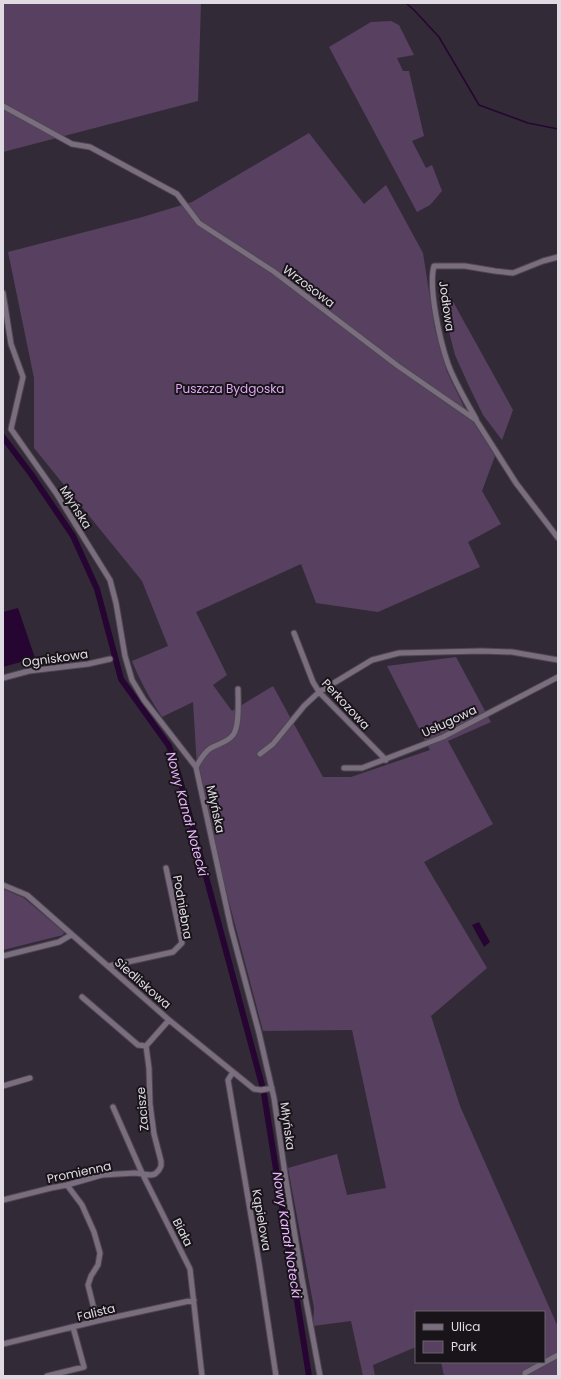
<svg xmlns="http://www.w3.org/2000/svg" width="561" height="1379" viewBox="0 0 561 1379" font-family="Poppins,sans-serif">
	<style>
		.green { fill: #584061 }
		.water { fill: #270532 }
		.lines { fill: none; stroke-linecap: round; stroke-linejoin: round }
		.stream { stroke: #270532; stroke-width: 1.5 }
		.canal { stroke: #270532; stroke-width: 6 }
		.street-casing { stroke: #4e4651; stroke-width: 7 }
		.street { stroke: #7a6e7e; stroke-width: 5 }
		.labels { text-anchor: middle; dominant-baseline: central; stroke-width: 4; stroke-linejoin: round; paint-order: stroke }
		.street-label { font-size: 12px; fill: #e0dae3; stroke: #19141a }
		.park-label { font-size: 12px; fill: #dfa9f4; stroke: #19141a }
		.water-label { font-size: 13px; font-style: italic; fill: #eab4ff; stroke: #19141a }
	</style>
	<rect width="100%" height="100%" fill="#332a37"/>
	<path class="green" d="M3 3H201L198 101 3 152Z
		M391 21 399 25 414 55 397 58 403 71H409L424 136 412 141 426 168 432 165 442 191 430 205 417 212 329 47 371 22Z
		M309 133 364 204 386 185 423 253 435 330 447 372 465 409 495 456 482 491 501 524 468 542 480 567 378 612 316 603 301 564 196 612 227 675 213 685 232 711 273 686 323 777H351L430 750 387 666 456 657 491 722 448 741 493 824 424 862 487 968 431 1016 460 1106 558 1327V1376H444L441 1362H544V1312H416V1347L373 1365 375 1376H363L351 1321 313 1326 314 1308 288 1168 337 1154 347 1195 386 1188 352 1030 263 1031 198 784 193 702 162 717C150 699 140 681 132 661L168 646 142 581 34 448V378L8 252 139 218 192 202Z
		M441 280 513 410 502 440 483 415 468 384 455 355 447 324Z
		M3 889 24 898 64 932 63 935 3 950Z"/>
	<path class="water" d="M18 608 35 658 3 667V612Z
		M479 922 490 942 484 947 472 925Z"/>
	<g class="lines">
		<path class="stream" d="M406 3 414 10 439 37 479 105 528 123 558 129"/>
		<path class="canal" d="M3 437 31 474 73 536 97 589 121 679 169 746 179 776 262 1085
			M264 1094 309 1376"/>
		<g class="street-casing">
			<path id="street" d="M3 106 72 144 90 147 177 194 199 223 273 271 398 366 476 420 516 483 558 538
				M3 293 11 344 23 377 11 429 56 493 110 580 116 603 125 656 132 680 144 700 196 767 231 928 259 1033 274 1098 285 1174 302 1279 320 1376
				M476 419C466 401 455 383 448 364 440 341 428 288 434 266H465L495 271 513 273 543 261 558 257
				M294 633 313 682 319 692 386 760
				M3 678 29 671 88 664 110 659
				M260 754 273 744 304 706 319 692 372 660 399 653 482 651 512 652 558 660
				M196 767C200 760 204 752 211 748 218 744 228 742 233 735 240 726 238 701 238 689
				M344 768H362L443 737 558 677
				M3 885 27 895 169 1020 254 1089 261 1090 272 1088
				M3 956 59 942 71 935
				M109 966 173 952 182 943 166 868
				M82 997 138 1045 146 1046 169 1020
				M233 1072 228 1080 259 1263 276 1376
				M3 1086 30 1078
				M113 1107 142 1173 190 1269 202 1376
				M67 1185 82 1205 94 1232 100 1253 98 1265 91 1276 88 1285 97 1321
				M3 1200 51 1188 67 1185 102 1175 135 1173 151 1175 155 1174 159 1170 161 1166V1161L154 1134 150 1104 149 1068 146 1046
				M3 1344 97 1321 194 1300
				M47 1376 84 1367 73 1327
				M525 1376V1373L558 1355"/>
		</g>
		<use href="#street" class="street"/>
	</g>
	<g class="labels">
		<g class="street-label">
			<text transform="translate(309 286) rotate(37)">Wrzosowa</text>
			<text transform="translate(447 306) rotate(82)">Jodłowa</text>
			<text transform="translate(76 507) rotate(58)">Młyńska</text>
			<text transform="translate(55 658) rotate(-8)">Ogniskowa</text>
			<text transform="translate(346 704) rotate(47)">Perkozowa</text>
			<text transform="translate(449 721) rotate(-25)">Usługowa</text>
			<text transform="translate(216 809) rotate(78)">Młyńska</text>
			<text transform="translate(183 907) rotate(80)">Podniebna</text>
			<text transform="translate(143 983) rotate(41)">Siedliskowa</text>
			<text transform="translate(142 1109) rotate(-95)">Zacisze</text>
			<text transform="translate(288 1126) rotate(82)">Młyńska</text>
			<text transform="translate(79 1172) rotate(-12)">Promienna</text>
			<text transform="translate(262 1220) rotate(80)">Kąpielowa</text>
			<text transform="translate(183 1232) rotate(63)">Biała</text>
			<text transform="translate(96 1312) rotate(-14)">Falista</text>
		</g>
		<g class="park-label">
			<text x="230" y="388">Puszcza Bydgoska</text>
		</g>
		<g class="water-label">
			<text transform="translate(187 814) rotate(75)">Nowy Kanał Notecki</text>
			<text transform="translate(287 1235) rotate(81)">Nowy Kanał Notecki</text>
		</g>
	</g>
	<rect width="561" height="1379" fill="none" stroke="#e0dae3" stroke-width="8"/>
	<rect x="415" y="1311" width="130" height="52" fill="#19141a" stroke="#69636a"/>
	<rect x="423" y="1324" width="20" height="6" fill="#7a6e7e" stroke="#69636a"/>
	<text x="451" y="1331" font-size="12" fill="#e0dae3">Ulica</text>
	<rect x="423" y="1341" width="20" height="12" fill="#584061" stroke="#69636a"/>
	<text x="451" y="1351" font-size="12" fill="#e0dae3">Park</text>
</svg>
